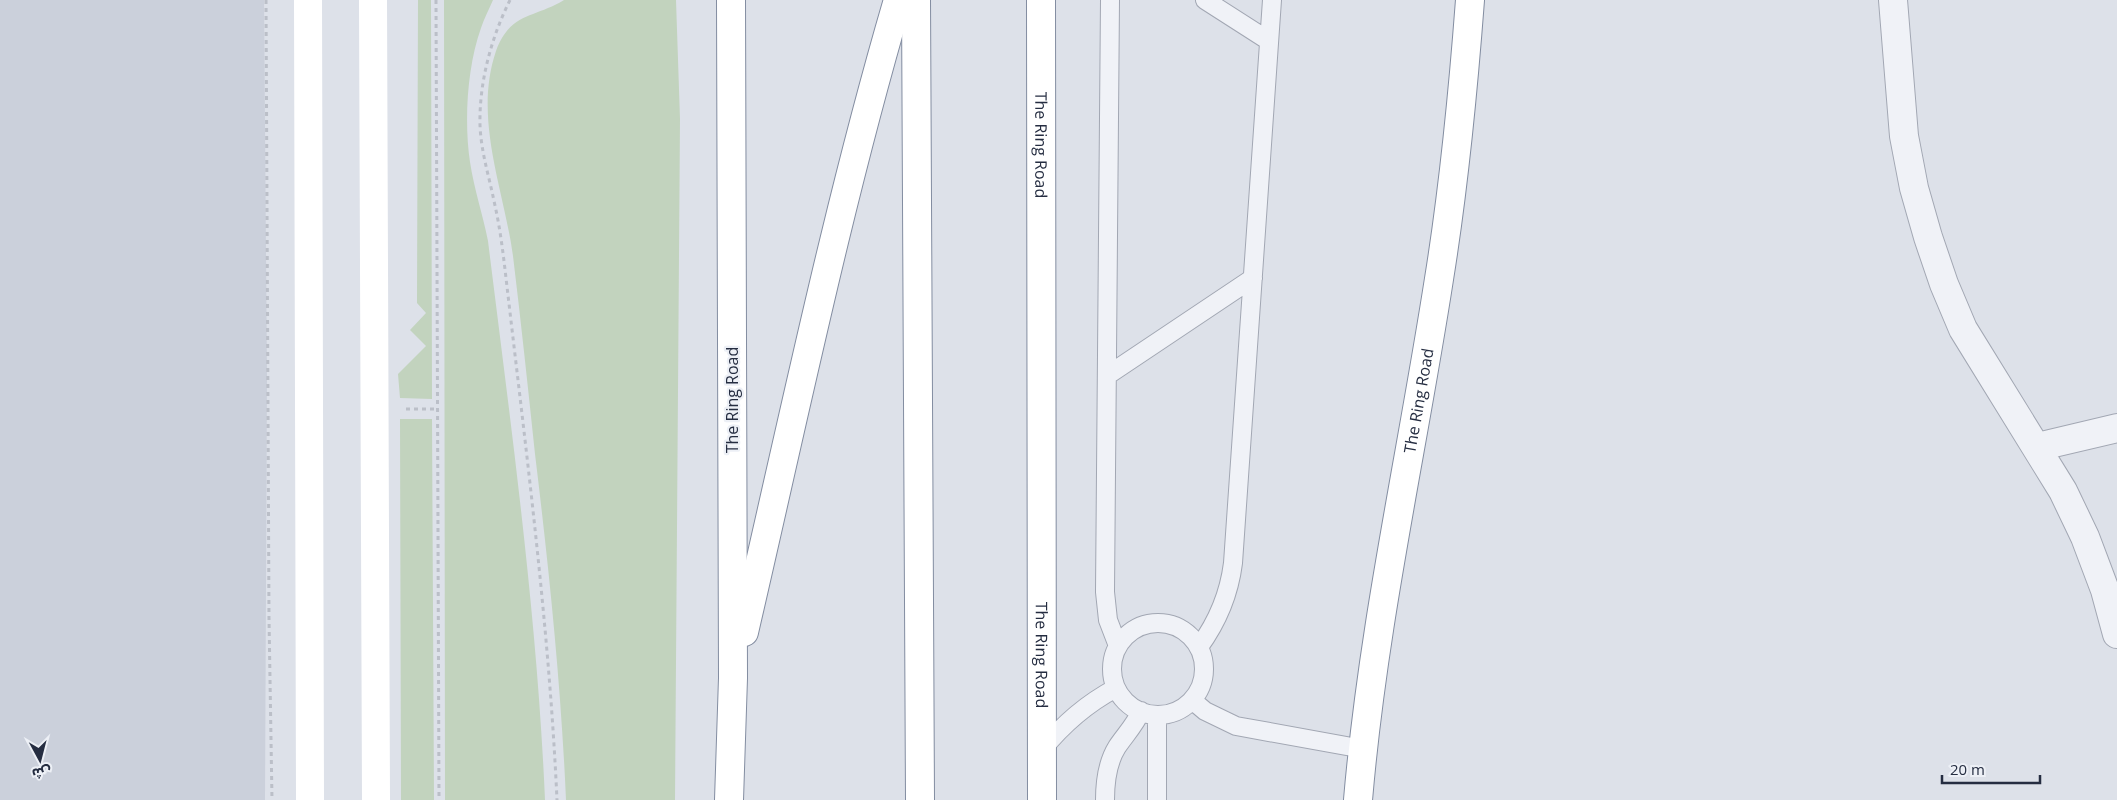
<svg xmlns="http://www.w3.org/2000/svg" width="2117" height="800" viewBox="0 0 2117 800" font-family="'Open Sans','Noto Sans Arabic',sans-serif">
	<style>
		.built { fill: #cbd0db }
		.green { fill: #c2d3be }
		.lines { fill: none; stroke-linecap: round; stroke-linejoin: round }
		.lane-casing { stroke: #a2a7b3; stroke-width: 20 }
		.street-casing { stroke: #a2a7b3; stroke-width: 30 }
		.highway-casing { stroke: #838da1; stroke-width: 30 }
		.path { stroke: #bbbfc8; stroke-width: 3; stroke-dasharray: 4 4; stroke-linecap: butt }
		.lane { stroke: #f0f2f7; stroke-width: 18 }
		.street { stroke: #f0f2f7; stroke-width: 28 }
		.secondary { stroke: #fff; stroke-width: 28 }
		.highway { stroke: #fff; stroke-width: 28 }
		.labels { text-anchor: middle; dominant-baseline: central; stroke-width: 4.5; stroke-linejoin: round; paint-order: stroke }
		.street-label { font-size: 16px; fill: #252d41; stroke: #edf0f6 }
	</style>
	<rect width="100%" height="100%" fill="#dde1e9"/>
	<path class="built" d="M0 0H264L267 376 265 800H0Z"/>
	<path class="green" d="M418 0H431L432 399 400 398 398 374 426 346 410 330 426 313 417 303Z
		M444 0H493C489 9 484 19 481 28 467 67 464 122 470 162 474 189 483 215 488 241 511 427 537 613 545 800H445Z
		M564 0H676L680 119 675 800H566C561 684 549 569 535 454 528 388 521 322 513 256 504 189 473 119 496 51 510 12 535 18 564 0Z
		M400 419H432L434 800H401Z"/>
	<g class="lines">
		<g class="lane-casing">
			<path id="lane" d="M1110 0 1105 592 1108 620 1118 646
				M1205 0 1269 41
				M1108 375 1253 278
				M1112 669a46 46 0 1 1 92 0a46 46 0 1 1-92 0Z
				M1199 647C1218 621 1229 595 1233 563L1272 0
				M1192 700 1205 711 1236 726 1363 749
				M1042 750C1063 724 1086 704 1116 688
				M1105 800C1105 782 1107 763 1117 747 1125 735 1135 725 1141 711
				M1157 800V715"/>
		</g>
		<g class="street-casing">
			<path id="street" d="M1893 0 1904 136 1914 188 1928 237 1944 284 1963 329 2063 491 2085 537 2105 590 2117 634
				M2037 447 2117 428"/>
		</g>
		<g class="highway-casing">
			<g id="highway">
				<path d="M916 0 920 800"/>
				<path id="s1" d="M1041 0 1042 800"/>
				<path d="M744 632C793 421 837 208 898 0"/>
				<path d="M729 800 733 678 731 0"/>
				<path id="s2" d="M1358 800C1373 624 1412 453 1439 279 1454 186 1463 93 1470 0"/>
			</g>
		</g>
		<path class="path" d="M266 0 269 618 272 800
			M436 0 439 800
			M510 0C491 38 479 83 480 125 481 152 489 176 494 201 500 227 503 252 506 278 526 451 549 625 557 800
			M406 409H438"/>
		<use href="#lane" class="lane"/>
		<use href="#street" class="street"/>
		<path class="secondary" d="M308 0 310 800
			M373 0 376 800"/>
		<use href="#highway" class="highway"/>
	</g>
	<g class="labels">
		<g class="street-label">
			<text stroke="none"><textPath href="#s1" startOffset="145">The Ring Road</textPath></text>
			<text transform="translate(732 400) rotate(-90)">The Ring Road</text>
			<text stroke="none"><textPath href="#s2" startOffset="404">The Ring Road</textPath></text>
			<text stroke="none"><textPath href="#s1" startOffset="655">The Ring Road</textPath></text>
		</g>
	</g>
	<g transform="translate(40 760) rotate(173)" stroke="#edf0f6" stroke-width="4" paint-order="stroke">
	<path d="M0-4L9 19L0 12L-9 19Z" fill="#252d41"/>
	<text y="-8" font-size="14" font-weight="bold" text-anchor="middle" fill="#252d41">ش</text>
	</g>
	<path d="M1942 775v8h98v-8" fill="none" stroke="#252d41" stroke-width="2.5"/>
	<text x="1950" y="775" font-size="15" fill="#252d41" stroke="#edf0f6" stroke-width="4" paint-order="stroke">20 m</text>
</svg>
